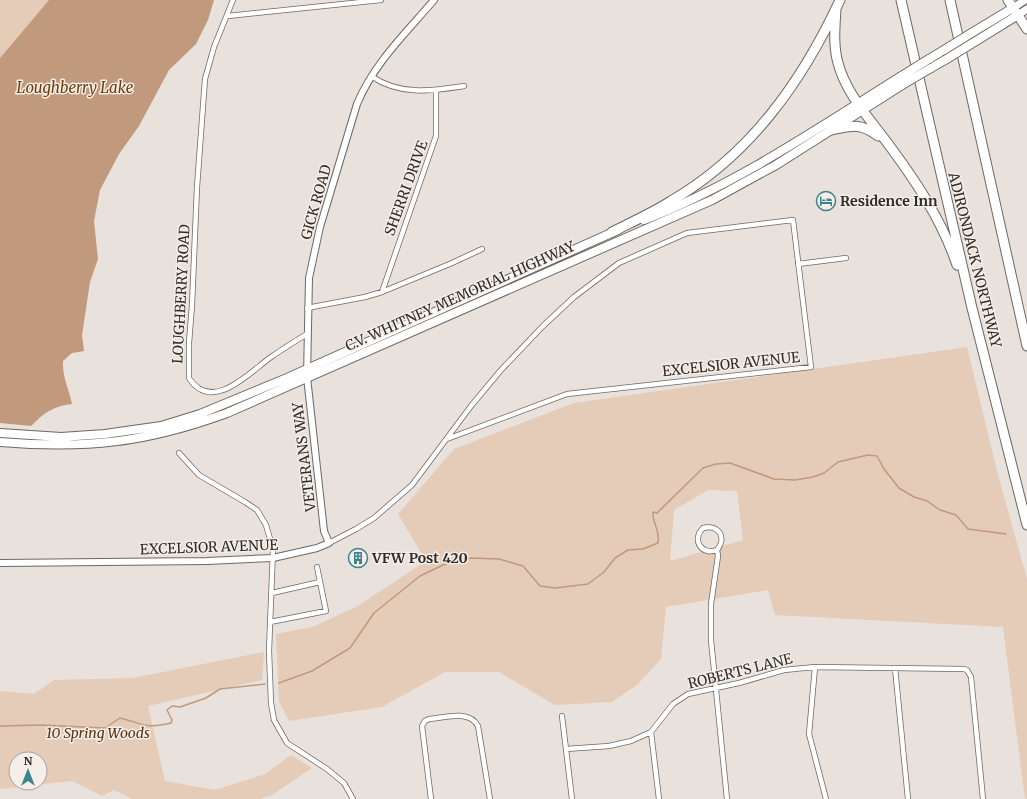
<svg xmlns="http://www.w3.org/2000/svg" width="1027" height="799" viewBox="0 0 1027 799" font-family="Merriweather,serif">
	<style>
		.green { fill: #e5ccb9; fill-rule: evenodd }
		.water { fill: #c1997c }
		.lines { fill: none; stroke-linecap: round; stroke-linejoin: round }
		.stream { stroke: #c1997c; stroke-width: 1.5 }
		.minor-casing { stroke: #6e6863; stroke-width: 6 }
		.tertiary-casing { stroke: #6e6863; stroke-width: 8 }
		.secondary-casing { stroke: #6e6863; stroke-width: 9 }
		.trunk-casing { stroke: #6e6863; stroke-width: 10 }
		.motorway-casing { stroke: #6e6863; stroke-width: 11 }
		.minor { stroke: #fff; stroke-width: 4.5 }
		.tertiary { stroke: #fff; stroke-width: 6 }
		.secondary { stroke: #fff; stroke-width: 7 }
		.trunk { stroke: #fff; stroke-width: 8 }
		.motorway { stroke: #fff; stroke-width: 9 }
		.trunk-bridge-casing { stroke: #6e6863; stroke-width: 10; stroke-linecap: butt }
		.trunk-bridge { stroke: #fff; stroke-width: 8 }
		.labels { text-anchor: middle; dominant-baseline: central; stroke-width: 3; stroke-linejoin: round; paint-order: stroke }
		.street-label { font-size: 14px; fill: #2e2b29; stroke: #f5eee9 }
		.poi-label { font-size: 14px; font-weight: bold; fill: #2e2b29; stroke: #f5eee9; text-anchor: start }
		.park-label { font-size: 14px; font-style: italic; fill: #5a3310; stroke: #f5eee9 }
		.water-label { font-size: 15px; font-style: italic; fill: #6e3b09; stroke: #f5eee9 }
	</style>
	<rect width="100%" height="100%" fill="#e8e1dc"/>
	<path class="green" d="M0 0H49L0 58Z
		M967 347 998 475 1027 579V799H1025L1003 627 775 615 768 590 666 607 661 659 638 684 612 702 555 705 499 672H445L382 707 289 721 279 701 276 634 312 627 356 607 426 561 398 514 454 449 574 403ZM708 490 737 491 743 540 670 561 674 510Z
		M264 652 262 680 148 706 165 781 215 790 265 774 291 755 312 768 272 795 260 799H133L114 790 102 796 72 781 0 789V691L34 694 54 680 133 678ZM16 759H40V783H16Z"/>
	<path class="water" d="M49 0H214L208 20 196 44 169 70 139 126 119 154 100 190 94 221 98 259 90 282 82 335 84 351 72 353 63 361C62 377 69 389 72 404 53 406 44 413 31 426L0 423V58Z"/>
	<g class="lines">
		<path class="stream" d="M279 683 312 671 350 648 374 613 420 576 443 565 471 558 499 559 523 566 540 586 555 588 588 584 604 572 615 558 628 550 643 549 658 543C660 526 652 526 653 512L657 513 703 468 716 464 730 463 774 479 795 480 813 477 824 473 838 462 868 455 877 456 884 469 899 488 914 497 927 501 940 510 956 515 968 529 1006 534
			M0 726 41 725 105 728 120 718C144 724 145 729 171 723L172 720 167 710 172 706 180 707 206 698 220 689 265 684"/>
		<g class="minor-casing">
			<path id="minor" d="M233 0 214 47 205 79 197 187 192 305 189 343V378C212 414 250 372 271 357 283 349 295 341 307 334
				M228 16 381 0
				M371 76C400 96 431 91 464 86
				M798 264 846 258
				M382 292 436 136V90
				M307 308 365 297 382 292 452 263 482 249
				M179 453 199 475 245 502 257 510 266 525 273 549 269 651 271 703 274 720 287 743 327 769 344 783 353 799
				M329 543 356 529 374 518 412 485 471 406 501 370 543 326 574 297 619 263 687 233 793 220 811 367 567 394 447 439
				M717 550C702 556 691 540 703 528 719 524 727 538 717 550L718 556 711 604V640L727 799
				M272 593 320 582
				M270 622 326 611 317 567
				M815 667 809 734 826 799
				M895 668 908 799
				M562 716 572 799
				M651 732 659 799
				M566 749 609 746 631 741 651 732 673 704 688 694 739 683 784 670 815 667 964 669 967 670 971 677 983 799
				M431 799 422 726 425 721 429 719C445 718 469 709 478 726L490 799"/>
		</g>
		<g class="tertiary-casing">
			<path id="tertiary" d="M0 563 207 561 273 558 317 548 329 543 324 531 307 377 309 278 320 227 357 104C374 63 406 33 434 0"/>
		</g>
		<g class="secondary-casing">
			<path id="secondary" d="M1013 8 1025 0
				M1018 15 1027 9"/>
		</g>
		<g class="trunk-casing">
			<path id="trunk" d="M973 32 1013 8
				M976 41 1018 15
				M929 59 944 50
				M931 68 945 60
				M644 220C735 185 817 129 900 77
				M0 433 61 437 105 434 161 426 200 414 287 378 618 230
				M0 442C86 449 145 443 227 413L712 200 776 165 902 85"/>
		</g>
		<g class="motorway-casing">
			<path id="motorway" d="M901 0 972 308 1027 525
				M950 0 1027 346
				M1008 0 1027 29
				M836 9C835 27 833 45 838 63 846 93 868 117 886 141 915 180 941 218 957 265
				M831 130C852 126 860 122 878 136
				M612 232C632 222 652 213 671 201 750 155 802 82 840 0"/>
		</g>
		<use href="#minor" class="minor"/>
		<use href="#tertiary" class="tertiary"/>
		<use href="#secondary" class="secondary"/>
		<use href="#trunk" class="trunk"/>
		<use href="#motorway" class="motorway"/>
		<g class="trunk-bridge-casing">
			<path id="trunk-bridge" d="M944 50 973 32
				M945 60 976 41
				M900 77 929 59
				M902 85 931 68"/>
		</g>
		<use href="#trunk-bridge" class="trunk-bridge"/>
	</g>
	<defs>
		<g id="hotel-ring" transform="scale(1)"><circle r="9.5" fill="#f5eee9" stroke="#3c838d" stroke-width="1.5"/><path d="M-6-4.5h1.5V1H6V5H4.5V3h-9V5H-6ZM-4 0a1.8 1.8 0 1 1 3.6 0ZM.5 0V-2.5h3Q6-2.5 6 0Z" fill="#3c838d"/></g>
		<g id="building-ring" transform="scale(1)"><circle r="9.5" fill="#f5eee9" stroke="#3c838d" stroke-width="1.5"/><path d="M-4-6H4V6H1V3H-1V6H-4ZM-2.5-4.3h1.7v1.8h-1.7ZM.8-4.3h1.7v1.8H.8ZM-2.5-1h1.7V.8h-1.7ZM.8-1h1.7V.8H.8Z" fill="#3c838d"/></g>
	</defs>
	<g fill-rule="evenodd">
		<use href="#hotel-ring" x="826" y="201"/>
		<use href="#building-ring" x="358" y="558"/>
	</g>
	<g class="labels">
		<g class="street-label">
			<text transform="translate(406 188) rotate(-70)">SHERRI DRIVE</text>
			<text transform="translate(316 202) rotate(-74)">GICK ROAD</text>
			<text transform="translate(975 260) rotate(76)">ADIRONDACK NORTHWAY</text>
			<text transform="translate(181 294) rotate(-87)">LOUGHBERRY ROAD</text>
			<text transform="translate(460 296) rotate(-24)">C.V. WHITNEY MEMORIAL HIGHWAY</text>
			<text transform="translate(731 364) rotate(-6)">EXCELSIOR AVENUE</text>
			<text transform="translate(304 457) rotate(-97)">VETERANS WAY</text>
			<text transform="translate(209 547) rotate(-2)">EXCELSIOR AVENUE</text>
			<text transform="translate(740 671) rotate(-14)">ROBERTS LANE</text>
		</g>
		<g class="poi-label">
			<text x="840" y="201">Residence Inn</text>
			<text x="372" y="558">VFW Post 420</text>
		</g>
		<g class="park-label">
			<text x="98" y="733">10 Spring Woods</text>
		</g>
		<g class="water-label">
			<text x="75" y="87">Loughberry Lake</text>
		</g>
	</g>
	<g transform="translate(28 771)"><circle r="19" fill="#f5eee9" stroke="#a5a09c"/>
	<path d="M0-3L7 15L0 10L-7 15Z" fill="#3c838d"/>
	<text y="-6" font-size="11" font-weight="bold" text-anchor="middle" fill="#2e2b29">N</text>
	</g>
</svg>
